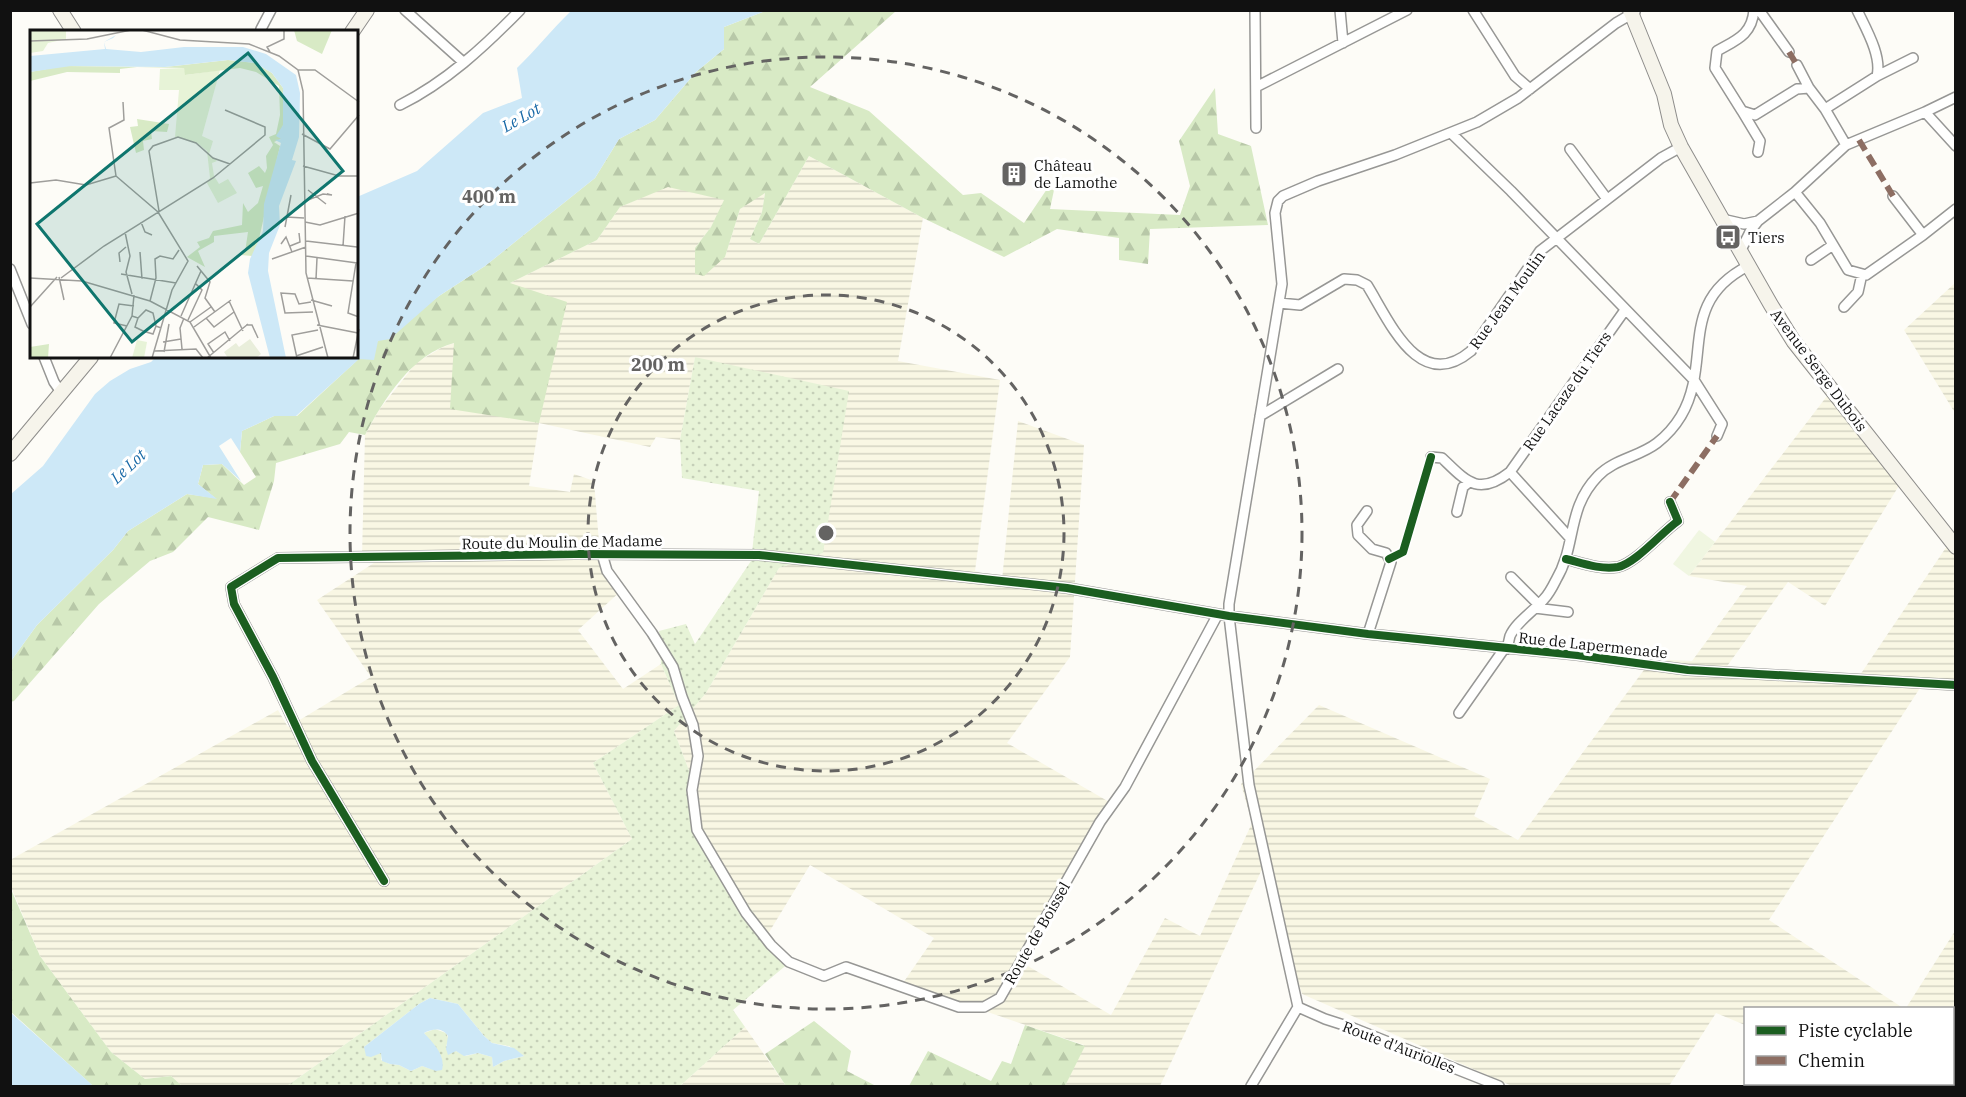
<svg xmlns="http://www.w3.org/2000/svg" width="1966" height="1097" viewBox="0 0 1966 1097" font-family="'IBM Plex Serif',serif">
	<style>
		.farmland { fill: url(#farmland-rules) }
		.grass { fill: url(#grass-dots); fill-rule: evenodd }
		.forest { fill: url(#forest-firs) }
		.pitch { fill: #f0f6e1 }
		.water { fill: #cde8f7 }
		.lines { fill: none; stroke-linecap: round; stroke-linejoin: round }
		.street-casing { stroke: #979795; stroke-width: 12 }
		.secondary-casing { stroke: #8e8d8b; stroke-width: 16 }
		.street { stroke: #fffffe; stroke-width: 9 }
		.secondary { stroke: #f6f4eb; stroke-width: 14 }
		.quiet { stroke: #8d6e63; stroke-width: 6; stroke-dasharray: 12 6; stroke-linecap: butt }
		.cycleway-casing { stroke: #fff; stroke-width: 11 }
		.cycleway { stroke: #1b5e20; stroke-width: 8 }
		.ring { fill: none; stroke: #646362; stroke-width: 3; stroke-dasharray: 10 8 }
		.labels { text-anchor: middle; dominant-baseline: central; stroke-width: 6; stroke-linejoin: round; paint-order: stroke }
		.poi-label { font-size: 15px; fill: #111; stroke: #fff; text-anchor: start }
		.street-label { font-size: 15px; fill: #111; stroke: #fff }
		.water-label { font-size: 16px; font-style: italic; fill: #1768a6; stroke: #fff }
		.inset-road { fill: none; stroke: #9f9e9b; stroke-width: 1.5 }
		.view { fill: #0f766e; fill-opacity: 0.15; stroke: #0f766e; stroke-width: 3 }
		.inset-edge { fill: none; stroke: #111; stroke-width: 3 }
		.centre { fill: #646362; stroke: #fff; stroke-width: 3 }
		.ring-label { font-size: 18px; text-anchor: middle; font-weight: bold; fill: #646362; stroke: #fff; stroke-width: 6; stroke-linejoin: round; paint-order: stroke }
	</style>
	<defs>
		<pattern id="farmland-rules" width="6" height="5" patternUnits="userSpaceOnUse" patternTransform="scale(1.5)"><rect width="6" height="5" fill="#f9f7e4"/><path d="M0 2.5h6" fill="none" stroke="#d4d3c3"/></pattern>
		<pattern id="grass-dots" width="8" height="8" patternUnits="userSpaceOnUse" patternTransform="scale(1.5)"><rect width="8" height="8" fill="#e7f3d7"/><path d="M2 2h.1M6 6h.1" fill="none" stroke="#c5cfb8" stroke-width="1.8" stroke-linecap="round"/></pattern>
		<pattern id="forest-firs" width="22" height="20" patternUnits="userSpaceOnUse" patternTransform="scale(1.5)"><rect width="22" height="20" fill="#d8eac5"/><path d="M5 1l3.5 6h-7zM16 11l3.5 6h-7z" fill="#b8c8a8"/></pattern>
	</defs>
	<rect width="100%" height="100%" fill="#fdfcf7"/>
	<path class="farmland" d="M809 156 923 218 898 361 1000 380 975 571 1002 580 1018 421 1084 445 1070 657 1007 743 1111 803 1021 962 1111 1015 1165 918 1200 936 1252 823 1241 784 1319 705 1490 779 1474 816 1518 840 1652 659 1692 661 1747 586 1689 576 1827 396 1900 484 1825 606 1788 582 1725 669 1860 675 1947 546 1955 549V689L1922 685 1769 920 1903 1008H1746L1745 1025 1716 1013 1669 1086H1512L1302 994 1264 865 1160 1086H1065L1084 1045 903 983 934 938 810 865 768 934 694 825 693 781 674 731 706 693 779 568 823 553 695 357 680 440 656 437 650 447 539 423 529 486 570 492 574 474 594 481 600 555 622 590 578 630 623 689 661 664 679 705 593 763 632 839 287 1086H182L171 1076 145 1079 111 1052 40 956 11 887 10 860 278 710 288 727 371 677 317 600 380 559 362 556 365 435 379 410 416 363 441 348 454 343 510 283 597 240 620 207 668 186 725 200 711 227 695 248 725 257 740 209 765 192 762 212 750 239 759 244Z
		M1955 283V413L1904 330Z
		M1955 931V1086H1901L1892 1084H1952V1008H1906Z
		M745 1027 786 1086H680Z"/>
	<path class="grass" d="M695 357 849 391 823 553 779 568 706 693 674 731 693 781 694 825 768 934 790 962 733 1010 745 1027 680 1086H287L632 839 593 763 679 705 661 664 659 631 686 624 695 644 751 561 759 491 682 478 680 440ZM430 998 458 1004 484 1036 492 1043 509 1046 524 1056 504 1061 493 1067 492 1057 478 1053 466 1056 446 1046 449 1040 446 1033 435 1029 424 1033 429 1039 431 1069 422 1066 411 1071 399 1065 390 1064 381 1060 382 1053 364 1047 419 1004Z"/>
	<path class="forest" d="M765 11H896L810 87 869 111 963 195 981 193 1024 223 1047 189 1054 190 1050 209 1180 215 1190 186 1179 141 1215 88 1218 134 1251 146 1268 225 1150 229 1148 264 1119 260V238L1057 229 1004 257 923 218 809 156 759 244 750 239 762 212 765 193 740 209 725 257 704 276 695 274V248L711 227 724 200 668 187 620 207 597 240 510 283 567 302 539 423 450 409 454 343C412 354 384 399 365 435L349 432 340 444 276 463 274 481 259 530 208 517 173 552 150 561 99 604 14 701 11 702V661L37 625 113 550 128 531 187 494 215 498 198 484 203 465 222 464 244 485 256 477 240 452 242 431 274 416H297L378 341 439 296 485 266 595 178 619 139 655 120 696 72 724 49V27Z
		M10 887 40 956 111 1052 145 1079 171 1076 182 1086H93L11 1012Z
		M814 1021 851 1051 847 1071 876 1086H786L765 1054Z
		M1025 1025 1085 1046 1065 1086H909L928 1051 991 1081 1002 1061 1011 1064Z"/>
	<path class="pitch" d="M1699 530 1715 542 1689 576 1673 564Z"/>
	<path class="water" d="M571 11H765L724 27V49L696 72 655 120 619 139 595 178 485 266 439 296 390 339 378 341 374 360 359 359 296 416H274L242 431 240 452 231 438 219 446 241 481 222 464 203 465 198 484 217 499 187 494 128 531 113 550 37 625 11 661V494L43 466 95 394 110 381 130 369 151 362 156 357H357V197L417 171 483 113 522 98 517 68C536 50 552 29 571 11Z
		M430 998 458 1004 484 1036 492 1043 514 1048 524 1056 504 1061 493 1067 492 1057 478 1053 464 1056 456 1051 448 1055 446 1049 448 1036C442 1027 432 1029 424 1033 433 1043 446 1055 442 1070L436 1071 422 1066 411 1071 399 1065 390 1064 382 1061 381 1053 371 1057 366 1056 364 1047 419 1004Z
		M10 1012 90 1083 93 1086H11Z"/>
	<g class="lines">
		<g class="street-casing">
			<path id="street" d="M405 10 463 62
				M1255 10 1256 128
				M1340 10 1343 43
				M1473 10 1515 76 1530 89
				M1754 10C1752 35 1736 40 1717 51L1715 68 1742 111 1755 115 1797 89 1809 88 1825 109
				M1759 10 1789 52
				M263 32 261 29 271 10
				M1797 65 1809 88
				M1877 76 1913 58
				M1256 87 1407 10
				M400 105C446 82 484 47 520 10
				M1742 111 1760 141 1758 152
				M1925 112 1956 146
				M1451 133 1511 191 1694 380 1722 424 1717 436
				M1846 145 1825 109 1877 76C1882 56 1866 29 1857 10
				M1570 149 1607 199
				M1795 192 1820 223 1848 270 1866 275 1923 235 1956 209
				M1893 196 1923 235
				M1722 219 1744 224 1758 221
				M1740 252 1751 230 1758 221 1795 192 1846 145 1925 112 1956 97
				M1811 260 1833 245
				M10 269 32 324
				M1279 303 1300 305 1344 279 1357 280 1367 285C1390 322 1419 394 1471 351L1540 251 1661 158 1681 147
				M1844 307 1858 292 1862 274
				M44 357 54 382 61 392
				M1260 416 1338 369
				M1431 457 1442 458C1466 481 1478 497 1510 472L1625 310
				M1510 472 1570 538
				M1367 511 1357 525 1358 535 1372 549 1386 553 1391 562 1368 634
				M1457 512 1463 487 1468 483
				M602 554 607 571 652 633 673 667 682 697 693 725 698 756 692 790 697 830 746 913 771 945 789 962 824 976 846 967 959 1007H984L1000 998 1100 822 1125 787 1218 614
				M1566 559C1582 563 1600 570 1618 567 1636 563 1662 532 1678 521L1670 502
				M1511 577 1539 605
				M1535 608 1568 612
				M1507 649C1508 645 1509 640 1510 636 1516 622 1534 611 1544 599 1549 594 1553 586 1556 580 1577 545 1566 509 1598 476 1614 459 1639 457 1657 443 1666 436 1675 426 1681 416 1713 362 1676 303 1748 266
				M1459 713 1504 649
				M384 881 312 761 273 677 234 604 231 587 278 558 575 554 759 555 1067 588 1229 616 1368 634 1577 655 1688 670 1956 685
				M1298 1007 1249 785 1229 616V604L1282 284 1275 213 1278 201 1283 196 1318 181 1395 155 1477 122 1518 98 1616 23 1635 12
				M1298 1007 1325 1019 1353 1028 1499 1086
				M1251 1086 1298 1007"/>
		</g>
		<g class="secondary-casing">
			<path id="secondary" d="M60 10 74 32
				M1630 10 1664 94 1671 125 1681 147 1771 305 1794 342 1956 547
				M352 32 367 10
				M10 454 91 357"/>
		</g>
		<use href="#street" class="street"/>
		<use href="#secondary" class="secondary"/>
		<path class="quiet" d="M1789 52 1797 65
			M1859 140 1893 196
			M1670 502 1717 436"/>
		<g class="cycleway-casing">
			<path id="cycleway" d="M1389 559 1403 552 1431 457
				M1566 559C1582 563 1600 570 1618 567 1636 563 1662 532 1678 521L1670 502
				M384 881 312 761 273 677 234 604 231 587 278 558 575 554 759 555 1067 588 1229 616 1368 634 1577 655 1688 670 1956 685"/>
		</g>
		<use href="#cycleway" class="cycleway"/>
	</g>
	<g class="ring">
		<circle cx="826" cy="533" r="238"/>
		<circle cx="826" cy="533" r="476"/>
	</g>
	<defs>
		<g id="building-square" transform="scale(1.35)"><rect x="-9" y="-9" width="18" height="18" rx="4" fill="#646362" stroke="#fff"/><path d="M-4-6H4V6H1V3H-1V6H-4ZM-2.5-4.3h1.7v1.8h-1.7ZM.8-4.3h1.7v1.8H.8ZM-2.5-1h1.7V.8h-1.7ZM.8-1h1.7V.8H.8Z" fill="#fff"/></g>
		<g id="bus-square" transform="scale(1.35)"><rect x="-9" y="-9" width="18" height="18" rx="4" fill="#646362" stroke="#fff"/><path d="M-5-6H5V4H4V6H2V4H-2V6H-4V4H-5ZM-3.5-4V0h7V-4ZM-3.5 1.2v1.5H-2V1.2ZM2 1.2v1.5H3.5V1.2Z" fill="#fff"/></g>
	</defs>
	<g fill-rule="evenodd">
		<use href="#building-square" x="1014" y="174"/>
		<use href="#bus-square" x="1728" y="237"/>
	</g>
	<g class="labels">
		<g class="poi-label">
			<text x="1034" y="165">Château<tspan x="1034" dy="17">de Lamothe</tspan></text>
			<text x="1748" y="237">Tiers</text>
		</g>
		<g class="street-label">
			<text transform="translate(1507 300) rotate(-54)">Rue Jean Moulin</text>
			<text transform="translate(1819 370) rotate(53)">Avenue Serge Dubois</text>
			<text transform="translate(1567 391) rotate(-55)">Rue Lacaze du Tiers</text>
			<text transform="translate(562 542) rotate(-1)">Route du Moulin de Madame</text>
			<text transform="translate(1593 645) rotate(6)">Rue de Lapermenade</text>
			<text transform="translate(1037 933) rotate(-60)">Route de Boissel</text>
			<text transform="translate(1399 1047) rotate(21)">Route d'Auriolles</text>
		</g>
		<g class="water-label">
			<text transform="translate(521 117) rotate(-30)">Le Lot</text>
			<text transform="translate(128 466) rotate(-43)">Le Lot</text>
		</g>
	</g>
	<g transform="translate(30 30)">
		<rect width="328" height="328" fill="#fdfcf7"/>
		<path d="M0 0H36V9L18 13 13 21 0 23ZM154 38 156 45 190 40 172 106 183 111 179 124 187 131 182 133 184 146 189 154 198 149 207 163 188 173 177 153 180 148 177 121 167 113 145 107 149 60H129L130 39ZM107 310 117 312 114 328H102Z" fill="#e7f3d7"/>
		<path d="M264 0H302L292 24 267 11ZM198 30 225 33 242 43 253 58V95L251 109 244 112 250 116 226 222 222 226 211 225 215 222 218 202 184 206V212L168 221 175 237 157 227 170 217 167 212 179 208 183 201 212 195 213 173 218 182 228 173 233 156 226 158 218 143 229 136 235 143 237 138 236 126 243 115 239 107 246 104 250 85 249 56 226 42 210 38 155 45 154 38 107 37 90 39V43L37 42 0 51V42L33 36 135 37ZM107 89 139 94 137 102 121 101 122 109 113 111 114 120 106 123 100 97 108 96ZM19 314 18 328H0V317Z" fill="#d8eac5"/>
		<path d="M220 309 231 324 226 328H198L194 322 206 313 209 317Z" fill="#e9eedb"/>
		<path d="M86 5 83 8 74 12 76 19 111 22 154 17H213L236 24 266 45 270 63 269 107 262 130 266 131 249 176 250 195 239 223 238 241 256 328H240L218 243 220 229 233 201 234 174 251 113 245 110 251 109 246 106 253 95V58L242 43 225 33 198 30 135 37 41 36 0 42V26L75 19 74 12Z" fill="#cde8f7"/>
		<path class="inset-road" d="M112 0 150 10 219 14 249 26 268 40 273 61 276 243 298 328M0 11 57 9 101 0M240 22 237 17 254 9V0M268 40H285L329 72M272 104 300 119 329 85M273 136 309 146H329M86 146 128 182 158 231 142 260 122 328M86 146 79 98 94 90 93 72M0 153 26 150 56 155 86 146M278 160 296 174M273 172 293 164 302 165 297 164M129 181 119 121 123 116 148 107 166 113 183 128 200 134M256 187 274 188M111 192 115 202 122 205M275 192 290 195 329 183M255 197 261 165M95 202 100 226 96 242 102 264M276 211 327 217M251 214 256 207 262 222M260 216 270 212 269 203M313 216 315 186M110 222 112 249M276 226 327 233M242 229 276 217M90 232 89 223 96 217M326 233 318 283 329 287M167 236 180 252 175 268 185 282M91 244 146 253M29 247 34 270M0 248 52 251 120 271 160 292 181 328M31 248 74 216 183 148 235 105V97L195 80M277 248 323 251M286 249 287 228M281 270 302 276M120 271 126 248 125 229 130 226 143 229 149 220M199 271 213 301M281 272 269 274 265 264 251 263 255 283 283 282M0 277 27 247M102 286 108 288 105 297 113 301 123 304 126 296 131 298M151 286 171 241M108 288 116 280 123 283 126 296M176 288 184 297 204 282M158 290 172 260 165 253M160 292 181 277M216 295H222L228 308M287 295 328 303M97 296 84 293 89 274 104 276M164 297 201 270M133 312 151 309M152 319 150 298 154 288M124 321 166 319 173 328M134 322 139 294M184 323 178 314 195 302 200 311M266 326 293 317M80 328 102 286 104 265M177 328 218 294M267 328 262 305 288 300M323 328 329 299"/>
		<path class="view" d="M218 23 313 141 102 312 7 194Z"/>
		<rect width="328" height="328" class="inset-edge"/>
	</g>
	<circle cx="826" cy="533" r="9" class="centre"/>
	<g class="ring-label">
		<text x="489" y="203">400 m</text>
		<text x="658" y="371">200 m</text>
	</g>
	<rect width="1966" height="1097" fill="none" stroke="#111111" stroke-width="24"/>
	<rect x="1744" y="1007" width="210" height="78" fill="#ffffff" stroke="#a0a0a0" stroke-width="1.5"/>
	<rect x="1756" y="1026" width="30" height="9" fill="#1b5e20" stroke="#a0a0a0" stroke-width="1.5"/>
	<text x="1798" y="1037" font-size="18" fill="#111111">Piste cyclable</text>
	<rect x="1756" y="1056" width="30" height="9" fill="#8d6e63" stroke="#a0a0a0" stroke-width="1.5"/>
	<text x="1798" y="1067" font-size="18" fill="#111111">Chemin</text>
</svg>
